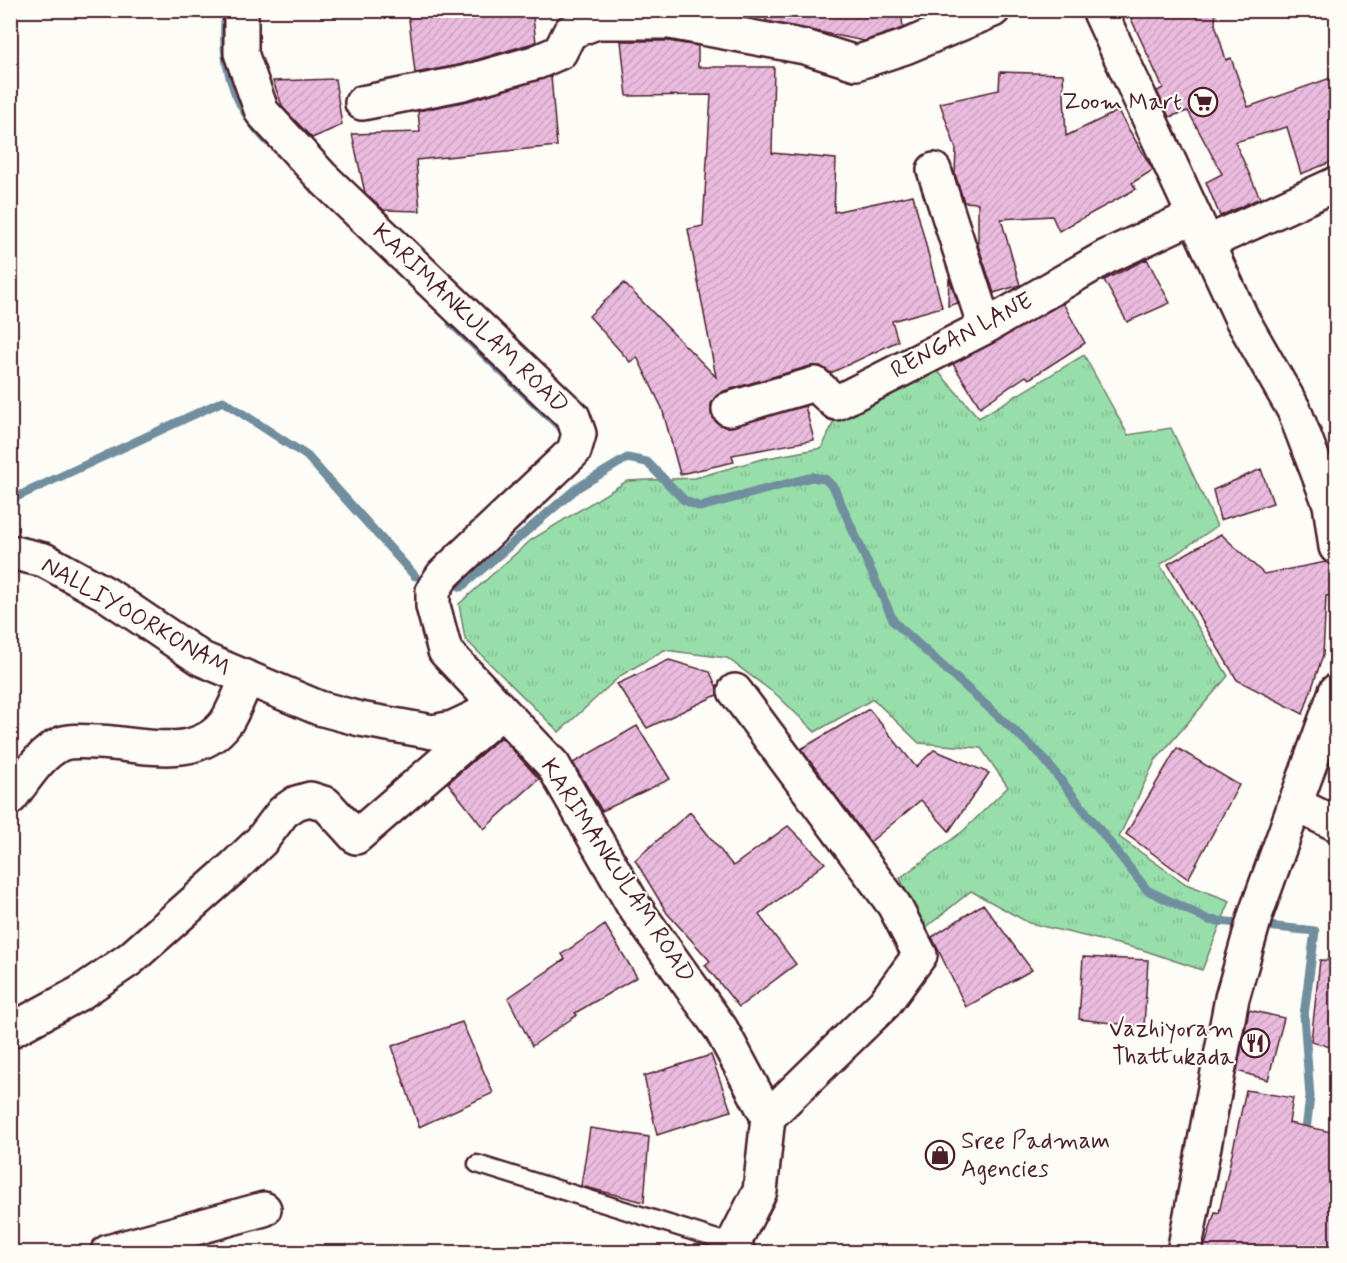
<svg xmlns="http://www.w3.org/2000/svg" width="1347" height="1263" viewBox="0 0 1347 1263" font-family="Mynerve,sans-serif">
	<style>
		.grass { fill: url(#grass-tufts); stroke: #707e6b; stroke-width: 1.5 }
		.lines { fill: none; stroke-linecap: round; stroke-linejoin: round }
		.stream { stroke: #718e9e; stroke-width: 9 }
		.building { fill: url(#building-hatch); stroke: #4a1f2b; stroke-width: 1.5 }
		.lane-casing { stroke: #4a1f2b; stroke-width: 21 }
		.street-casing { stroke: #4a1f2b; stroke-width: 38 }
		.secondary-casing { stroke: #4a1f2b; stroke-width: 38 }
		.lane { stroke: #fdfcf7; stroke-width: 16 }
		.street { stroke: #fdfcf7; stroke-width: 33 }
		.secondary { stroke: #fdfcf7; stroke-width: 33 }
		.labels { text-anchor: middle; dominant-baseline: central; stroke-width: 4.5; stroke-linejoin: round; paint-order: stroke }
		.poi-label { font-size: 24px; fill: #4a1f2b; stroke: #fdfcf7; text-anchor: end }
		.street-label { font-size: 24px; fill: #4a1f2b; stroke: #fdfcf7 }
	</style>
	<defs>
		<pattern id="grass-tufts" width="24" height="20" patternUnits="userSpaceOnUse" patternTransform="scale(1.5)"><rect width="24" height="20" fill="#97deab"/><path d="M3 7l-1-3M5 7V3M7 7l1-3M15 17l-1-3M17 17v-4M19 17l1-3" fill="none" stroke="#84be93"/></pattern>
		<pattern id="building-hatch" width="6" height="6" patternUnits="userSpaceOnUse" patternTransform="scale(1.5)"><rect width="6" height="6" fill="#eabbde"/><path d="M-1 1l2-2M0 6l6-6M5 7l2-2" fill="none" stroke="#caa0bf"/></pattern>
	</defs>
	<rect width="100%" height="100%" fill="#fdfcf7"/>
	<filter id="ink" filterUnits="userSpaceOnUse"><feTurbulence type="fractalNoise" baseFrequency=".0167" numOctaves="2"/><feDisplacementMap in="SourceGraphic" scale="12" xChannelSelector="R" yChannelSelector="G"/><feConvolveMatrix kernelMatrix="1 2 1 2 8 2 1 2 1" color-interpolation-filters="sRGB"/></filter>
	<g filter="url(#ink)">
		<path class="grass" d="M1084 355 1128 435 1171 428 1217 526 1160 565 1228 676 1155 761 1119 837 1186 884 1230 901 1202 970 1143 950 1029 923 971 891 924 929 900 878 963 831 1008 787 981 748 919 743 873 699 815 732 778 696 727 658 664 650 620 676 559 732 465 639 459 604 531 540 627 481 695 478 762 459 822 448 837 414 935 368 979 418Z"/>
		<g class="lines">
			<path class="stream" d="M225 22C222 68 235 109 268 142
				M451 323 562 429
				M10 500 223 401 307 456 415 576
				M461 587 577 488 627 458 647 462 684 500 700 507 812 477 825 479 834 488 894 622 1041 755 1147 890 1209 920 1315 931 1304 1015 1310 1097 1305 1138"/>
		</g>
		<path class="building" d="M408 10H532L536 42 459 65 415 73Z
			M766 10H901L903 28 864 41 766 21Z
			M1127 10H1216L1215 24 1226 60 1231 58 1248 107 1336 76V160L1301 174 1287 127 1235 142 1260 198 1220 216 1206 182 1222 174 1188 111 1169 117 1157 91 1163 88Z
			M621 41H668L698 46V67H774L772 153 836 159 834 212 913 195 942 307 892 321 898 341 831 373 820 366H810L724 391 716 396 711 404V414L716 422 725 427 805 406 814 440 732 455 734 462 680 474 662 408 637 357 630 362 589 316 624 283 716 377 688 229 703 226 711 95 627 96Z
			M1000 72 1063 74 1066 136 1118 111 1153 170 1132 183 1136 189 1059 231 1052 216 1001 219 1020 285 994 293 978 245V203L964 202 955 174 956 149 940 103 999 90Z
			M551 76 557 146 416 160 420 211 384 210 365 193 352 134 420 132 418 111 468 101Z
			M335 79 342 125 312 138 283 108 273 81Z
			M1147 259 1170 303 1127 322 1104 280Z
			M949 278 958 303 948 306Z
			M1063 303 1085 343 1029 379 1026 376 980 407 953 364Z
			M1261 469 1273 503 1220 520 1213 490Z
			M1221 534 1264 574 1326 562 1336 565V595L1326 596 1323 655 1303 714 1237 680 1168 564Z
			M669 660 710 672 717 688V695L647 728 617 684Z
			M869 709 916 767 934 750 989 773 949 831 921 800 870 842 801 749Z
			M637 726 670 779 602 811 573 763Z
			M501 737 539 779 484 829 448 783Z
			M1177 748 1239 785 1188 879 1126 834Z
			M690 812 733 866 788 826 825 863 759 915 796 964 739 1007 705 965 710 961 667 913 635 860Z
			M983 904 1032 970 966 1007 932 937Z
			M605 925 637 977 575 1013 577 1015 532 1046 508 998 565 959 562 954Z
			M1083 957 1148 960 1144 1027 1079 1019Z
			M1320 960 1336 961V1049L1311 1041Z
			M1249 1010 1284 1018 1268 1080 1237 1071Z
			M462 1022 493 1093 419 1127 392 1046Z
			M711 1055 731 1111 657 1135 644 1076Z
			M1246 1090 1293 1098 1289 1123 1336 1133V1252H1203L1215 1212 1219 1213Z
			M590 1128 649 1137 644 1202 581 1186Z"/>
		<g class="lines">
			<g class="lane-casing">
				<path id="lane" d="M477 1164 733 1244"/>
			</g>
			<g class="street-casing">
				<path id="street" d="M241 10V53L262 112 322 177 573 417 579 434 574 451 443 575 433 590V606L445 651 553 765 633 905 721 1029 768 1117 760 1191 733 1244 738 1252
					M362 103 463 83 537 62 560 52 570 32 597 22H670L805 47 856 63 905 47 993 10
					M934 170 985 327
					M1207 243 1336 184
					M729 409 815 384 836 403 985 327 1106 257 1194 216
					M10 552 44 560 106 594 202 659 319 708 360 719 433 732 453 728 487 712
					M735 691 894 905 920 955 884 1004 768 1117
					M10 798C25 780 39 754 61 744 71 740 87 742 97 742 139 743 197 764 227 721 235 708 240 693 247 679
					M1295 804 1336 824
					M10 1031 80 993 130 959 235 866 261 841 283 812 296 803 310 799 326 804 356 837 502 711
					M108 1252 264 1209"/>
			</g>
			<g class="secondary-casing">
				<path id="secondary" d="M1099 10 1242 319 1294 410 1330 504 1336 547
					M1184 1252 1232 998 1256 913 1336 691"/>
			</g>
			<use href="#lane" class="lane"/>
			<use href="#street" class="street"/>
			<use href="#secondary" class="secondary"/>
		</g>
	</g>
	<defs>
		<g id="supermarket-ring" transform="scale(1.5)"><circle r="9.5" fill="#fdfcf7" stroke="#4a1f2b" stroke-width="1.5"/><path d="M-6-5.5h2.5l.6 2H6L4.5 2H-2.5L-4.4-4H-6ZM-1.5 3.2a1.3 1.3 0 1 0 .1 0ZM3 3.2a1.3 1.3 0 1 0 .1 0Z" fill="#4a1f2b"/></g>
		<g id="restaurant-ring" transform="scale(1.5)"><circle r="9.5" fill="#fdfcf7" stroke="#4a1f2b" stroke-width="1.5"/><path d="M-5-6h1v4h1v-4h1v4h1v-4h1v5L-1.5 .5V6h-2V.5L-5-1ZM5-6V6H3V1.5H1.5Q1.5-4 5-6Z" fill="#4a1f2b"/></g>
		<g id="shop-ring" transform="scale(1.5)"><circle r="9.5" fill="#fdfcf7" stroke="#4a1f2b" stroke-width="1.5"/><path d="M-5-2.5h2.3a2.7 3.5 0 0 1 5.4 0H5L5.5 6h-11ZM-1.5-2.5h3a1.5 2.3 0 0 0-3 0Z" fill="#4a1f2b"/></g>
	</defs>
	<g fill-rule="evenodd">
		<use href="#supermarket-ring" x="1203" y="102"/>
		<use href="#restaurant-ring" x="1255" y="1043"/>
		<use href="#shop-ring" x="940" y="1155"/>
	</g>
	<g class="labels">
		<g class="poi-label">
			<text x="1182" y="102">Zoom Mart</text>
			<text x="1234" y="1029">Vazhiyoram<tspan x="1234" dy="28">Thattukada</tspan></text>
			<text x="961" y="1141" text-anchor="start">Sree Padmam<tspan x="961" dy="28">Agencies</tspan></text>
		</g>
		<g class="street-label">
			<text transform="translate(470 319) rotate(44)">KARIMANKULAM ROAD</text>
			<text transform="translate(962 336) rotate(-28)">RENGAN LANE</text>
			<text transform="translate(136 617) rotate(30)">NALLIYOORKONAM</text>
			<text transform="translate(617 871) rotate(57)">KARIMANKULAM ROAD</text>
		</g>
	</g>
	<rect width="1347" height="1263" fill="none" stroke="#fdfcf7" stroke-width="36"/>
	<rect x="18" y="18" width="1311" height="1227" fill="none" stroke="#4a1f2b" stroke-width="2" filter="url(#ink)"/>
</svg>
